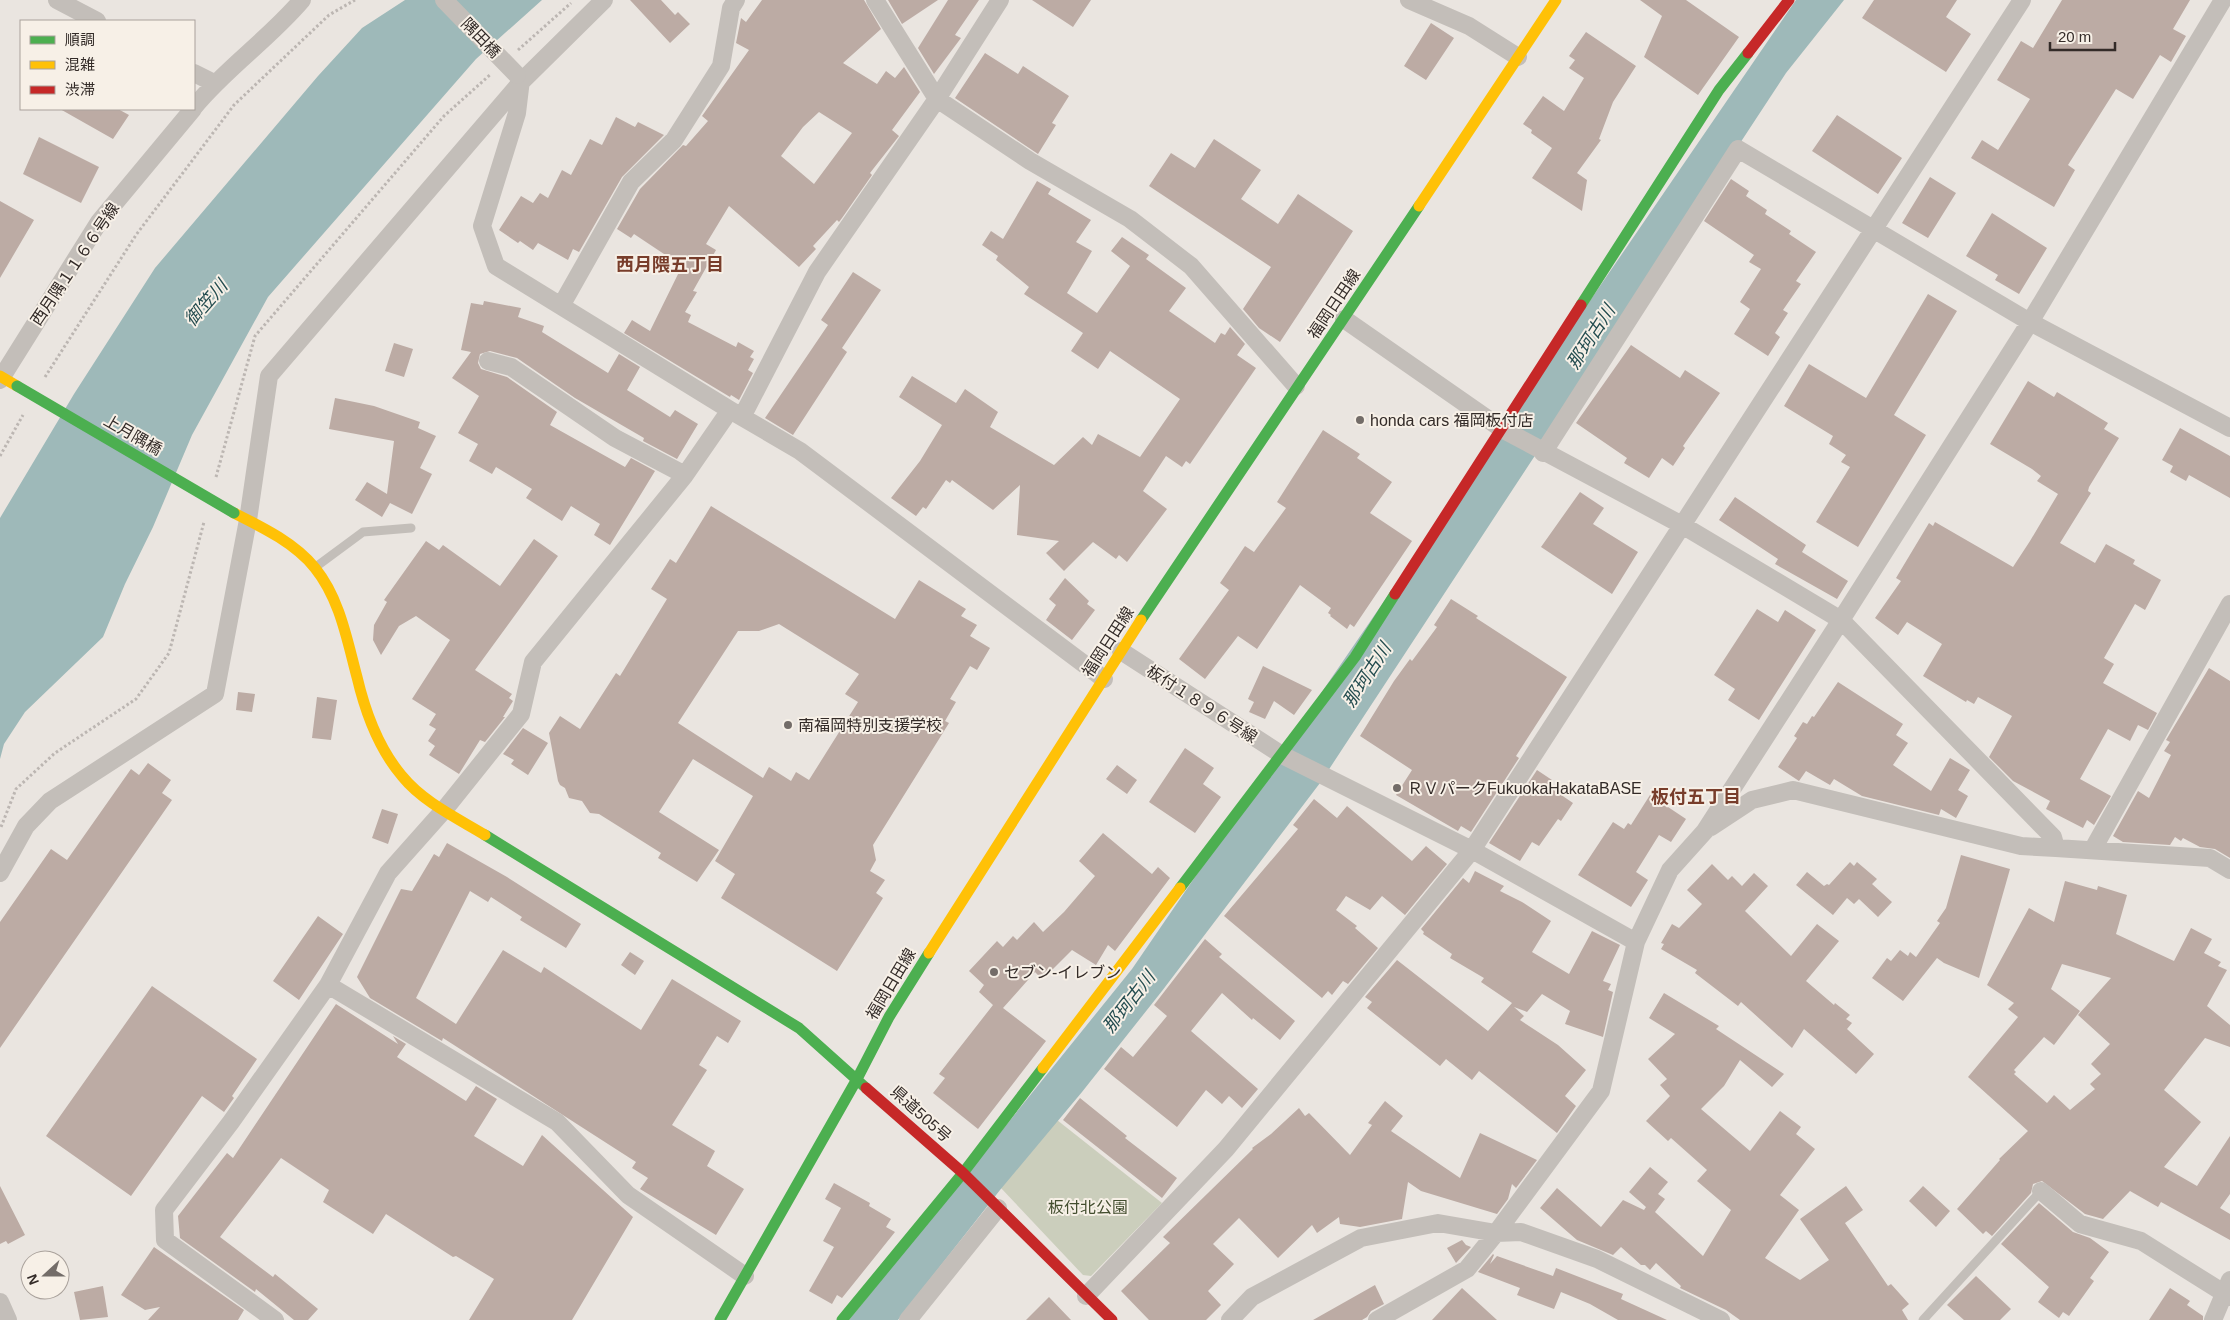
<svg xmlns="http://www.w3.org/2000/svg" width="2230" height="1320" viewBox="0 0 2230 1320" font-family="Arial,'Noto Sans JP',sans-serif">
	<style>
		.green { fill: #cbcebc }
		.water { fill: #9eb9b9 }
		.building { fill: #bcaba4; fill-rule: evenodd }
		.lines { fill: none; stroke-linecap: round; stroke-linejoin: round }
		.path { stroke: #bcb6b2; stroke-width: 3; stroke-dasharray: 2.5 2.5; stroke-linecap: butt }
		.lane { stroke: #c3beb9; stroke-width: 9 }
		.street { stroke: #c3beb9; stroke-width: 18 }
		.fast { stroke: #4caf50; stroke-width: 11 }
		.slow { stroke: #ffc107; stroke-width: 11 }
		.jam { stroke: #c62828; stroke-width: 11 }
		.street-bridge { stroke: #c3beb9; stroke-width: 18 }
		.fast-bridge { stroke: #4caf50; stroke-width: 11 }
		.poi-dot { fill: #736c68; stroke: #f7f0e7; stroke-width: 2 }
		.labels { text-anchor: middle; dominant-baseline: central; stroke-width: 4; stroke-linejoin: round; paint-order: stroke }
		.street-label { font-size: 16px; fill: #332b28; stroke: #f7f0e7 }
		.poi-label { font-size: 16px; fill: #332b28; stroke: #f7f0e7; text-anchor: start }
		.park-label { font-size: 16px; fill: #434e2f; stroke: #f7f0e7 }
		.neighbourhood-label { font-size: 18px; font-weight: bold; fill: #783d2b; stroke: #f7f0e7 }
		.water-label { font-size: 18px; font-style: italic; fill: #234c4f; stroke: #f7f0e7 }
	</style>
	<rect width="100%" height="100%" fill="#eae5e0"/>
	<path class="green" d="M1057 1120 1162 1203 1091 1276 1083 1275 1000 1187Z"/>
	<path class="water" d="M405 0H542L476 59 268 297 192 435 153 527 125 584 103 637 25 712 4 744 0 759V518L74 394 155 268 318 76 362 28Z
		M1796 0H1844L1786 73 1320 783 1162 991 1082 1092 1000 1190 898 1320H849L1132 969Z"/>
	<path class="building" d="M630 0H661L675 15 678 12 690 24 670 43Z
		M762 0H864L881 29 843 63 877 84 886 71 895 78 904 67 920 92 892 130 899 136 870 173 872 175 842 218 839 222 837 220 813 246 816 249 799 267 729 206 706 244 716 250 693 291 697 292 685 312 691 315 688 322 736 347 738 342 754 351 750 357 754 359 748 370 753 373 739 400 731 395 730 397 624 333 632 320 650 331 682 266 634 234 631 238 617 229 640 189 683 145 686 146 708 121 702 116 749 50 736 43 741 18 746 22ZM819 112 852 133 814 184 781 156 803 127Z
		M888 0H938L902 24Z
		M948 0H979L955 35 961 38 934 74 918 48Z
		M1032 0H1091L1073 27Z
		M1640 0H1686L1739 37 1698 95 1644 57 1662 16Z
		M1874 0H1957L1946 17 1971 34 1946 72 1862 18Z
		M2062 0H2190L2173 29 2186 36 2171 62 2160 55 2133 99 2116 89 2068 165 2075 170 2054 207 1971 158 1982 140 1998 150 2030 99 1997 80 2021 41 2033 48Z
		M1431 23 1454 38 1426 80 1404 66Z
		M1586 32 1636 66 1613 102 1599 139 1601 140 1577 173 1587 180 1582 211 1532 178 1552 148 1531 133 1532 130 1523 124 1543 96 1564 111 1584 78 1569 68 1575 60 1569 56Z
		M985 53 1018 74 1023 66 1069 96 1052 123 1056 125 1038 154 955 98Z
		M60 109H118L129 115 113 139Z
		M1837 115 1902 158 1878 194 1812 151Z
		M616 117 635 127 638 122 664 135 622 177 579 252 573 249 568 260 538 243 533 250 520 241 518 243 499 230 521 196 533 203 540 193 548 198 562 170 571 175 590 139 602 145Z
		M39 137 99 167 81 203 23 174Z
		M1214 139 1261 170 1241 199 1278 224 1298 194 1353 231 1280 342 1259 328 1243 309 1271 267 1149 186 1171 153 1195 168Z
		M1930 177 1956 193 1928 238 1902 223Z
		M1731 179 1749 191 1746 196 1767 210 1765 214 1791 231 1789 234 1816 252 1796 281 1801 284 1783 310 1788 313 1775 333 1780 337 1768 356 1734 334 1750 309 1740 302 1761 269 1749 262 1754 255 1704 221Z
		M1037 181 1051 189 1048 194 1091 220 1076 242 1092 251 1067 293 1097 313 1130 266 1111 251 1122 237 1149 255 1146 259 1186 288 1169 311 1215 343 1221 333 1225 335 1230 327 1245 344 1237 355 1256 368 1190 464 1186 461 1182 467 1166 456 1143 491 1167 509 1127 562 1119 555 1116 559 1093 542 1064 571 1046 553 1059 541 1017 535 1020 485 993 510 952 480 950 483 946 480 926 509 923 507 916 516 891 498 920 461 942 425 899 397 912 376 956 403 965 389 998 412 990 427 1054 465 1083 437 1092 445 1098 434 1140 457 1180 399 1110 351 1098 369 1071 351 1083 333 1024 294 1029 287 996 260 998 256 982 245 991 231 1003 239Z
		M0 201 34 220 0 278Z
		M1992 213 2047 248 2019 294 1995 280 1998 275 1966 256Z
		M853 272 881 290 842 348 847 352 793 435 765 418 828 325 821 320Z
		M1928 294 1957 311 1894 415 1926 435 1858 547 1816 522 1850 467 1841 462 1846 455 1829 444 1833 436 1784 406 1809 364 1866 398Z
		M484 301 521 308 518 317 544 326 542 332 608 373 619 354 640 367 627 390 670 417 675 410 698 424 677 459 643 441 644 438 575 398 517 358 490 351 480 354 478 363 481 369 507 377 557 412 550 425 625 467 631 458 655 471 610 545 594 535 600 524 571 506 562 521 526 498 532 489 496 467 492 474 469 461 478 444 458 433 479 396 452 378 471 352 461 350 471 303 483 305Z
		M394 343 413 349 404 377 385 371Z
		M1631 345 1680 378 1685 370 1720 393 1683 446 1685 448 1673 466 1662 458 1649 478 1624 463 1627 458 1576 423Z
		M2028 381 2054 397 2057 392 2108 423 2104 429 2119 438 2089 487 2088 491 2091 493 2060 543 2095 563 2106 544 2135 560 2133 564 2161 580 2145 610 2135 604 2104 658 2114 664 2103 683 2157 713 2148 730 2138 725 2130 741 2108 729 2080 779 2111 796 2094 825 2087 820 2083 828 2046 809 2050 801 2013 781 1989 757 2012 716 1978 697 1974 704 1967 700 1966 702 1923 676 1942 644 1907 622 1898 635 1875 618 1901 581 1896 578 1929 523 1933 526 1935 522 2013 567 2030 541 2058 494 2037 481 2041 476 2032 469 1990 444Z
		M335 398 374 406 420 422 418 428 436 436 420 468 432 474 412 514 390 503 382 517 355 500 367 482 387 494 394 441 329 429Z
		M2180 428 2230 456V498L2189 475 2186 481 2170 472 2173 466 2162 460Z
		M1323 430 1360 454 1357 458 1392 482 1370 513 1412 541 1354 627 1350 624 1347 629 1330 616 1331 615 1328 613 1331 608 1300 585 1257 649 1238 636 1205 679 1179 659 1229 590 1220 583 1245 546 1254 552 1286 508 1277 502Z
		M1580 492 1604 508 1593 524 1638 552 1612 594 1541 547Z
		M1735 497 1806 545 1802 552 1848 581 1837 599 1775 564 1778 559 1719 520Z
		M711 506 895 619 919 580 966 609 961 616 977 625 970 636 990 648 977 670 970 666 950 699 956 702 945 721 949 723 873 845 876 860 870 871 885 880 876 893 883 898 837 971 721 898 735 874 715 861 753 796 693 759 659 812 719 850 697 882 658 858 661 853 599 814 590 813 582 801 569 798 565 788 560 785 558 781 549 733 560 716 580 729 616 673 620 676 667 599 651 589 670 559 676 563ZM779 624 859 674 845 694 858 702 809 780 796 772 791 781 769 767 763 778 678 723 738 631H759Z
		M534 539 558 556 475 670 512 694 509 698 513 701 503 717H505L485 742 480 740 459 774 429 755 435 746 428 741 436 729 429 725 436 714 412 699 450 640 416 616 399 626 381 655 373 640 374 625 387 602 384 600 426 541 439 550 443 545 500 586Z
		M1065 578 1089 601 1087 604 1095 610 1072 640 1046 620 1056 605 1049 599Z
		M1451 599 1478 616 1476 618 1567 677 1516 756 1519 758 1471 832 1461 826 1458 831 1396 795 1412 770 1360 736 1394 681 1410 659 1412 661 1437 627 1434 625Z
		M1757 609 1778 622 1785 610 1816 630 1759 720 1728 700 1735 689 1714 675Z
		M1263 666 1312 690 1294 715 1274 701 1265 719 1249 712 1254 702 1248 699Z
		M2209 668 2230 681V858L2215 849 2200 847 2183 838 2181 841 2175 837 2170 845 2123 842 2113 836 2138 791 2149 798 2171 755 2164 751 2170 742 2166 740Z
		M1838 682 1903 724 1896 735 1908 743 1893 765 1931 791 1950 758 1970 770 1958 790 1968 796 1956 818 1941 809 1939 815 1862 796 1834 779 1830 785 1806 771 1799 781 1778 767 1797 738 1794 736 1803 722 1807 724 1812 716 1814 717Z
		M238 692 255 694 252 712 236 710Z
		M317 697 337 700 331 740 312 738Z
		M523 728 548 743 528 775 511 764 514 760 503 754Z
		M1185 748 1214 768 1203 784 1221 797 1195 833 1149 802Z
		M148 763 171 780 162 793 172 800 0 1048V922L51 849 67 860 131 769 139 775Z
		M1117 765 1137 780 1127 794 1106 779Z
		M1537 770 1552 780 1548 786 1573 803 1561 821 1558 819 1539 846 1532 842 1520 861 1489 843Z
		M1650 795 1686 819 1671 842 1659 835 1636 872 1648 880 1631 907 1578 875 1613 822 1624 829 1628 823 1631 825Z
		M1314 799 1337 818 1347 806 1412 861 1426 846 1447 864 1405 915 1382 896 1370 910 1346 896 1336 910 1357 926 1355 928 1378 948 1348 984 1343 981 1332 995 1328 991 1322 998 1224 916 1298 829 1293 825Z
		M382 809 398 814 388 844 372 838Z
		M1103 833 1152 874 1158 867 1170 878 1115 951 1108 945 1096 965 1072 950 1051 971 1040 977 1035 972 1003 1008 1046 1041 978 1129 933 1093 945 1078 939 1074 993 1005 979 992 984 985 969 971 997 941 1003 947 1013 936 1017 940 1034 922 1043 932 1064 912 1095 876 1079 861Z
		M447 843 507 877 581 924 566 948 520 920 522 917 491 897 488 902 470 891 416 998 456 1024 503 950 541 973 544 967 641 1030 672 979 741 1021 728 1043 717 1036 699 1065 707 1070 672 1125 715 1151 707 1166 744 1189 716 1235 640 1189 648 1178 632 1168 636 1162 443 1038 442 1041 370 998 357 977 401 889 412 891 434 854 439 857Z
		M1961 855 2010 869 1979 978 1944 963 1937 958 1903 1001 1872 978 1887 958 1891 961 1900 950 1908 956 1910 952 1916 957 1940 923 1937 921 1946 908Z
		M1850 862 1854 866 1857 862 1877 879 1872 884 1892 902 1878 917 1859 899 1854 904 1847 898 1833 915 1796 885 1807 872 1824 886 1827 884 1829 885Z
		M1712 864 1728 880 1732 876 1742 886 1754 873 1768 886 1745 911 1791 956 1817 924 1839 941 1806 981 1834 1005 1835 1003 1850 1015 1846 1019 1852 1023 1847 1029 1874 1054 1856 1074 1804 1029 1792 1048 1741 1002 1738 1006 1695 973 1697 970 1661 949 1664 944 1661 943 1672 924 1679 928 1702 904 1687 890Z
		M1475 871 1504 886 1500 891 1522 902 1551 921 1532 952 1569 974 1592 931 1620 945 1603 981 1611 984 1608 990 1613 992 1603 1037 1565 1024 1570 1011 1542 994 1527 1012 1514 1007 1524 1016 1520 1020 1558 1045 1586 1070 1565 1096 1576 1106 1557 1133 1479 1071 1472 1080 1446 1059 1440 1066 1367 1008 1372 1002 1365 997 1397 960 1488 1031 1512 1003 1481 982 1484 978 1450 958 1452 954 1423 934 1424 932 1421 929 1463 878 1469 883Z
		M2065 881 2097 890 2098 886 2127 895 2116 934 2174 961 2191 928 2212 939 2204 953 2221 962 2218 966 2227 970 2207 1006 2230 1025V1047L2205 1038 2164 1090 2201 1122 2164 1167 2197 1186 2230 1136V1194L2220 1208 2230 1214V1240L2161 1202 2158 1207 2130 1191 2103 1219 2085 1214 2042 1181 2033 1184 2031 1193 1992 1236 1986 1231 1983 1234 1957 1209 2000 1160 1999 1159 2028 1131 1968 1077 2018 1017 2008 1009 2014 1003 1987 985 2029 908 2054 922ZM2062 964 2111 978 2078 1015 2110 1044 2091 1064 2101 1074 2090 1084 2095 1089 2070 1110 2054 1095 2047 1103 2014 1074 2016 1072 2014 1070 2044 1037 2054 1045 2080 1011 2051 989Z
		M318 916 343 934 299 1000 273 981Z
		M1205 939 1222 954 1219 957 1295 1021 1280 1040 1253 1018 1252 1020 1222 993 1191 1031 1258 1089 1242 1108 1229 1096 1222 1104 1206 1090 1177 1127 1104 1069 1121 1047 1133 1057 1167 1016 1154 1005Z
		M630 952 644 961 635 975 621 965Z
		M152 986 257 1059 232 1096 234 1098 224 1112 202 1096 131 1196 46 1136Z
		M1664 993 1719 1026 1716 1029 1784 1074 1772 1087 1740 1060 1724 1086 1701 1109 1750 1151 1780 1111 1801 1127 1796 1134 1815 1149 1780 1195 1799 1210 1765 1258 1800 1280 1829 1260 1800 1219 1846 1186 1863 1210 1845 1223 1888 1286 1891 1284 1909 1304 1902 1310 1908 1320H1740L1726 1310 1680 1288 1681 1286 1656 1263 1650 1270 1645 1265H1641L1621 1247 1613 1255 1577 1240 1540 1208 1557 1188 1601 1227 1623 1200 1644 1210 1646 1207 1629 1192 1650 1167 1668 1182 1658 1194 1665 1199 1655 1212 1703 1256 1731 1210 1697 1181 1707 1170 1671 1138 1668 1141 1646 1121 1670 1096 1660 1085 1667 1079 1648 1059 1675 1034 1649 1018Z
		M336 1004 398 1044 393 1036 406 1044 397 1057 466 1101 476 1086 497 1099 474 1136 523 1166 542 1135 633 1217 572 1320H469L494 1279 456 1256 453 1257 386 1214 373 1234 323 1202 329 1190 281 1158 220 1237 273 1277 275 1274 318 1309 308 1320H294L256 1289 255 1292 180 1238 178 1216 227 1153 233 1158Z
		M1080 1098 1127 1136 1125 1138 1177 1178 1162 1198 1063 1120Z
		M1385 1101 1403 1116 1391 1131 1460 1178 1480 1133 1537 1160 1516 1188 1512 1184 1508 1199 1497 1214 1421 1191 1408 1182 1402 1219 1360 1227 1340 1224 1339 1217 1317 1233 1312 1225 1278 1258 1239 1218 1213 1244 1234 1264 1208 1291 1221 1305 1206 1320H1149L1121 1291 1170 1243 1163 1237 1253 1149 1252 1148 1271 1134 1299 1108 1305 1116 1309 1113 1350 1155 1372 1125 1368 1123Z
		M834 1183 870 1203 869 1206 891 1219 886 1227 895 1232 842 1298 837 1295 832 1304 809 1291 834 1247 823 1241 841 1208 825 1199Z
		M0 1186 25 1235 8 1244 6 1241 0 1244Z
		M1923 1186 1950 1211 1936 1227 1909 1201Z
		M2039 1203 2073 1232 2090 1238 2109 1252 2090 1278 2094 1281 2069 1316 2063 1312 2059 1318 2038 1302 2049 1287 2001 1244Z
		M1462 1240 1466 1245 1471 1247 1456 1263 1447 1248Z
		M154 1247 244 1310 238 1320H148L160 1307 145 1310 121 1295Z
		M1493 1254 1494 1255 1490 1264 1497 1256 1553 1276 1556 1268 1623 1294 1621 1299 1667 1320H1618L1590 1304 1561 1292 1554 1309 1517 1295 1520 1288 1478 1272Z
		M1976 1276 2011 1309 2000 1320H1964L1947 1305Z
		M1375 1285 1384 1304 1371 1311 1367 1317 1362 1320H1313Z
		M103 1286 108 1317 80 1320 74 1292Z
		M1462 1288 1497 1320H1432Z
		M2170 1288 2190 1301 2187 1305 2203 1316V1320H2149Z
		M1049 1297 1071 1320H1026Z"/>
	<g class="lines">
		<path class="path" d="M518 50 571 3
			M45 377 136 235 234 105 329 15 355 0
			M0 456 23 415
			M216 477 255 336 444 116 491 74
			M1 827 16 789 55 753 136 699 169 653 204 522"/>
		<path class="lane" d="M317 566 363 532 411 528
			M1923 1320 2041 1191"/>
		<path class="street" d="M57 0 97 21
			M875 0 937 99 1030 161 1130 219 1191 266 1296 386
			M1409 0 1469 26 1518 57
			M194 73 214 83
			M521 80 517 113 482 226 496 266 730 410 800 451 1104 679
			M194 107C226 68 269 39 302 0
			M561 306 631 182 674 140 721 66 731 8 736 0
			M1344 319 1502 429 1682 525 1841 620 2053 837 2056 848 2210 858 2230 870
			M488 361 511 367 615 438 685 475
			M0 380 99 222 193 109
			M742 417 817 272 937 99 1000 0
			M1543 453 1738 149 2030 322 2230 428
			M1121 651 1282 755 1472 850 1636 942
			M1711 827 1752 800 1793 790 2021 846 2056 848
			M2093 849 2230 604
			M0 873 26 826 50 801 215 694 248 520 269 376 522 81 604 0
			M328 985 557 1122 628 1195 745 1276
			M2041 1191 2080 1224 2141 1241 2230 1297
			M1086 1296 1226 1149 1472 850 2022 0
			M0 1302 8 1320
			M275 1320 165 1240 164 1210 231 1122 328 985 388 873 444 810 521 714 533 662 685 475 730 410
			M908 1320 998 1208
			M1230 1320 1252 1297 1361 1238 1438 1223 1496 1233 1521 1232 1597 1259 1721 1320
			M1377 1320 1467 1269 1496 1233 1601 1091 1636 942 1670 870 1705 831 1841 620 2030 322 2223 0
			M2213 1320 2230 1280"/>
		<path class="fast" d="M1581 305 1719 90 1748 53
			M1141 620 1419 206
			M485 835 799 1028 866 1088
			M1180 888 1355 657 1395 594
			M720 1320 857 1079 889 1017 929 953
			M842 1320 963 1173 1043 1068"/>
		<path class="slow" d="M1419 206 1556 0
			M0 376 17 386
			M234 513C262 527 295 543 315 568 340 599 347 640 357 677 365 711 379 749 402 776 423 802 457 818 485 835
			M929 953 1141 620
			M1043 1068 1180 888"/>
		<path class="jam" d="M1748 53 1789 0
			M1395 594 1581 305
			M866 1088 963 1173 1112 1320"/>
		<path class="street-bridge" d="M444 0 517 75"/>
		<path class="fast-bridge" d="M17 386 234 513"/>
	</g>
	<g class="poi-dot">
		<circle cx="1360" cy="420" r="5"/>
		<circle cx="788" cy="725" r="5"/>
		<circle cx="1397" cy="788" r="5"/>
		<circle cx="994" cy="972" r="5"/>
	</g>
	<g class="labels">
		<g class="street-label">
			<text transform="translate(481 38) rotate(46)">隅田橋</text>
			<text transform="translate(75 264) rotate(-56)">西月隅１１６６号線</text>
			<text transform="translate(1334 304) rotate(-56)">福岡日田線</text>
			<text transform="translate(133 435) rotate(30)">上月隅橋</text>
			<text transform="translate(1108 642) rotate(-57)">福岡日田線</text>
			<text transform="translate(1202 704) rotate(33)">板付１８９６号線</text>
			<text transform="translate(891 984) rotate(-59)">福岡日田線</text>
			<text transform="translate(921 1114) rotate(42)">県道505号</text>
		</g>
		<g class="poi-label">
			<text x="1370" y="420">honda cars 福岡板付店</text>
			<text x="798" y="725">南福岡特別支援学校</text>
			<text x="1407" y="788">ＲＶパークFukuokaHakataBASE</text>
			<text x="1004" y="972">セブン-イレブン</text>
		</g>
		<g class="park-label">
			<text x="1088" y="1207">板付北公園</text>
		</g>
		<g class="neighbourhood-label">
			<text x="670" y="265">西月隈五丁目</text>
			<text x="1696" y="797">板付五丁目</text>
		</g>
		<g class="water-label">
			<text transform="translate(206 303) rotate(-49)">御笠川</text>
			<text transform="translate(1591 337) rotate(-57)">那珂古川</text>
			<text transform="translate(1367 675) rotate(-57)">那珂古川</text>
			<text transform="translate(1129 1002) rotate(-52)">那珂古川</text>
		</g>
	</g>
	<rect x="20" y="20" width="175" height="90" fill="#f7f0e7" stroke="#a9a19b"/>
	<rect x="30" y="36" width="25" height="8" fill="#4caf50" stroke="#a9a19b"/>
	<text x="65" y="45" font-size="15" fill="#332b28">順調</text>
	<rect x="30" y="61" width="25" height="8" fill="#ffc107" stroke="#a9a19b"/>
	<text x="65" y="70" font-size="15" fill="#332b28">混雑</text>
	<rect x="30" y="86" width="25" height="8" fill="#c62828" stroke="#a9a19b"/>
	<text x="65" y="95" font-size="15" fill="#332b28">渋滞</text>
	<g transform="translate(45 1275) rotate(249)"><circle r="24" fill="#f7f0e7" stroke="#a9a19b"/>
	<path d="M0-4L9 19L0 12L-9 19Z" fill="#736c68"/>
	<text y="-8" font-size="14" font-weight="bold" text-anchor="middle" fill="#332b28">N</text>
	</g>
	<path d="M2050 42v8h65v-8" fill="none" stroke="#332b28" stroke-width="2.5"/>
	<text x="2058" y="42" font-size="15" fill="#332b28" stroke="#f7f0e7" stroke-width="4" paint-order="stroke">20 m</text>
</svg>
